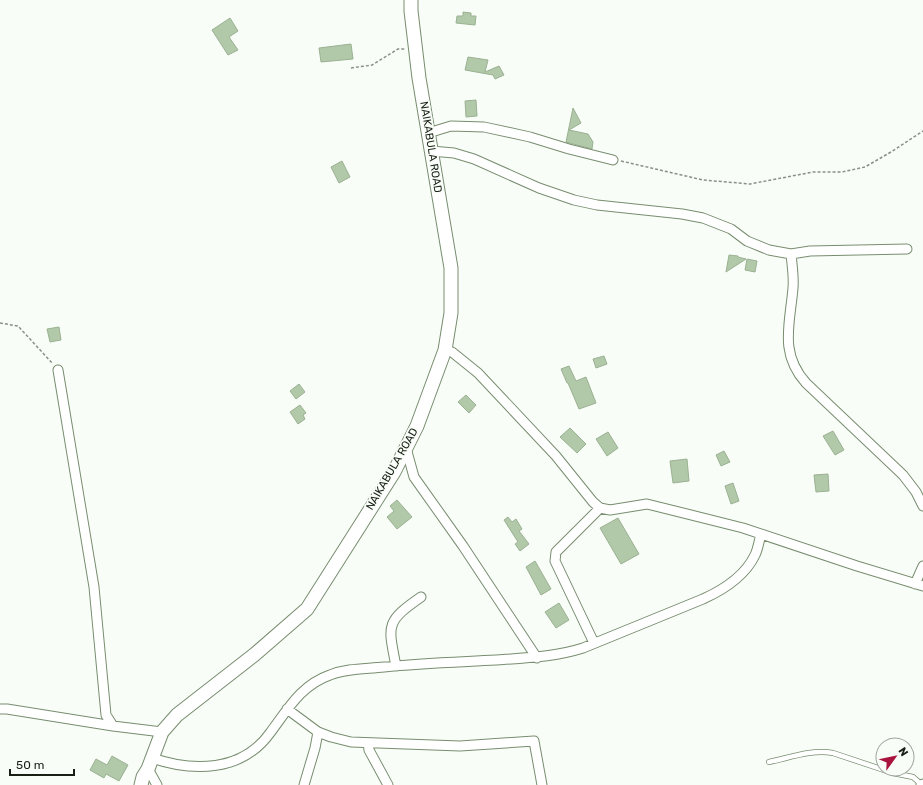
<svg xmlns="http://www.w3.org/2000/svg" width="923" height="785" viewBox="0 0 923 785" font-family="Rubik,sans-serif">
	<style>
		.building { fill: #b1c8a9; stroke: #9bb193 }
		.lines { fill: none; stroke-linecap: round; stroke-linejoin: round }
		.lane-casing { stroke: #788d70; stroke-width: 6 }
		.street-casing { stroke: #788d70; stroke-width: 11 }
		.secondary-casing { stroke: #788d70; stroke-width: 15 }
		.path { stroke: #8a9088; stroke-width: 1.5; stroke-dasharray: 3 2; stroke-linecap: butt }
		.lane { stroke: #fff; stroke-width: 4.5 }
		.street { stroke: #fff; stroke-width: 9 }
		.secondary { stroke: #fff; stroke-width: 13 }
		.labels { text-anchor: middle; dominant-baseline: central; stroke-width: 3.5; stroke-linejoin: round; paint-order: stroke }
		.street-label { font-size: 11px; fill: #182015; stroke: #f9fdf7 }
	</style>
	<rect width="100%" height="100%" fill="#f9fdf7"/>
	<path class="building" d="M463 12 471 13V16H476L475 25 456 23 457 16H463Z
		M230 18 238 31 229 37 238 50 228 55 212 30Z
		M351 44 353 59 321 62 319 48Z
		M468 57 488 60 485 72 499 66 504 75 495 79 493 75 465 70Z
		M476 100 477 116 466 117 465 101Z
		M573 108 581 123 569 130 588 134 593 142 592 149 566 142Z
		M342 161 350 177 339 183 331 167Z
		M729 255 738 256V257L746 259 726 272Z
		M747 259 757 261 755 272 745 270Z
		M59 327 61 340 50 342 47 329Z
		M604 356 607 364 596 368 593 359Z
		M569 366 576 381 586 377 596 403 579 409 568 383H567L561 369Z
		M299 384 305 392 296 399 290 391Z
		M466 395 476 405 469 413 458 402Z
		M300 405 306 413 303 415 305 419 298 424 290 412Z
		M570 428 586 444 577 453 560 437Z
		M833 431 844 450 835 455 823 436Z
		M608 432 618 448 607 456 596 439Z
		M724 451 730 462 721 466 716 455Z
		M687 459 689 481 673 483 670 461Z
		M828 474 829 491 816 492 814 475Z
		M733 483 739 501 731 504 725 486Z
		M397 500 412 517 397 529 387 517 394 511 390 506Z
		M508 517 512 522 516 519 522 529 519 531 529 544 520 551 515 544 518 542 504 520Z
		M618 518 639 554 621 564 600 528Z
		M535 561 551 589 541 595 526 567Z
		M559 603 569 620 556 628 545 612Z
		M112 756 128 765 119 781 106 774 104 778 90 770 96 759 107 765Z"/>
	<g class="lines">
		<g class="lane-casing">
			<path id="lane" d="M769 762C789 758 811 749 833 753L893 773 913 777 922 785"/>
		</g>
		<g class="street-casing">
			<path id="street" d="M428 133 451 126 484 127 530 137 569 149 613 160
				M431 151 454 153 474 159 539 188 574 200 597 205 682 214 703 218 731 229 747 241 769 250 791 254 810 251 907 249
				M791 254C792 265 794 277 793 288 790 324 779 353 806 383L903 475 916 492 923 506
				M445 350 452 352 478 373 556 456 593 502 600 508 610 510 647 504 743 528 857 566 923 586
				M58 370 94 587 106 715 113 726 162 732
				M406 448 414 477 463 546 537 658
				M915 584 923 566
				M594 643 555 561 556 552 600 508
				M396 666C388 625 385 622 421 597
				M0 709H7L113 726
				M287 709 318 732 331 737 351 742 460 746 534 741 542 785
				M368 743 369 750 388 785
				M152 758C193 772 242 772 270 733 288 709 301 685 330 675 347 668 366 669 384 667 421 663 459 662 496 660 525 658 555 657 583 648L703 599C723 590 745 576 755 555 758 549 759 541 761 534
				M148 769 157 785
				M304 785 315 748 318 732
				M921 785 923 784"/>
		</g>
		<g class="secondary-casing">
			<path id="secondary" d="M141 785 143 777 148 769 162 732 177 715 254 655 307 609 394 472 417 426 445 350 451 313V268L419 78 411 11V0"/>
		</g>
		<path class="path" d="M351 68 372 65 398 49H406
			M621 161 703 180 750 184 813 172H842L865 167 891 152 923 131
			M0 323 18 326 53 364"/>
		<use href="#lane" class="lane"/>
		<use href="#street" class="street"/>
		<use href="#secondary" class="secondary"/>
	</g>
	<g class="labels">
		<g class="street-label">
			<text transform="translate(431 147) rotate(81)">NAIKABULA ROAD</text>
			<text transform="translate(392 469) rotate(-60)">NAIKABULA ROAD</text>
		</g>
	</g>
	<g transform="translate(895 757) rotate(57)"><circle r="19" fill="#f9fdf7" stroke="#9fa59d"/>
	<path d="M0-3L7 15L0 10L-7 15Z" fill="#a9133e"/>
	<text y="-6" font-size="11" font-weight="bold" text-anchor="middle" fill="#182015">N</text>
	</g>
	<path d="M10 769v6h64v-6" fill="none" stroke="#182015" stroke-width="2"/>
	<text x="16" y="769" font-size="12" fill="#182015" stroke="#f9fdf7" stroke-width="3" paint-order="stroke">50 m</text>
</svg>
